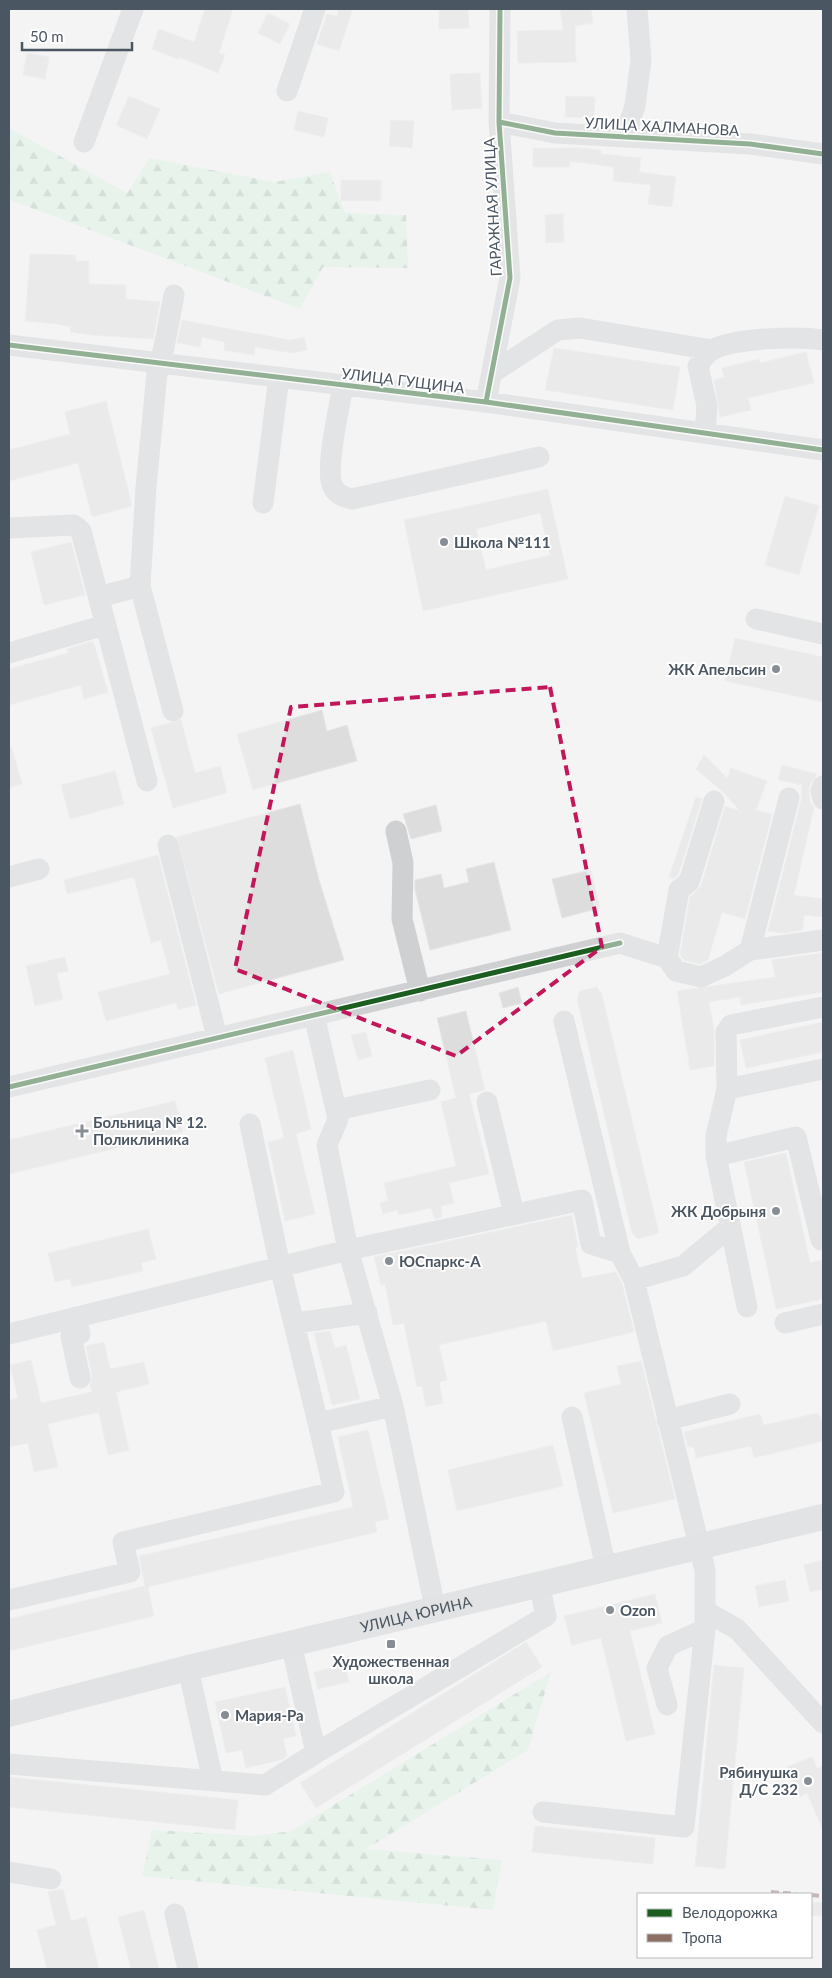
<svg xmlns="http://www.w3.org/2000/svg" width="832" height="1978" viewBox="0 0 832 1978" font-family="Lato,sans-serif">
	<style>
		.forest { fill: url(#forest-firs) }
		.building { fill: #ddddde; stroke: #e5e6e7; fill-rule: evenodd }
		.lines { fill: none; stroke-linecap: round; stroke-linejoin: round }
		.minor { stroke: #ced0d2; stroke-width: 21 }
		.major { stroke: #caced1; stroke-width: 26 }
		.quiet { stroke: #8d6e63; stroke-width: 4; stroke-dasharray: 8 4; stroke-linecap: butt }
		.cycleway-casing { stroke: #fff; stroke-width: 8 }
		.cycleway { stroke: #1b5e20; stroke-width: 5 }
		.marked { fill: none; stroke: #c2185b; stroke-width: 4; stroke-dasharray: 10 6; stroke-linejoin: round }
		.poi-dot { fill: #868d94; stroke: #fff; stroke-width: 2 }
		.labels { text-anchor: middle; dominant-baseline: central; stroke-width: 4; stroke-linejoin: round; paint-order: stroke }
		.street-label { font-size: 15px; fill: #4a5661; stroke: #fff }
		.poi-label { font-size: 15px; font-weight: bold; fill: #4a5661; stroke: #fff; text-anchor: start }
	</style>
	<defs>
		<pattern id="forest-firs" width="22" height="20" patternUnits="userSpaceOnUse" patternTransform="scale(1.25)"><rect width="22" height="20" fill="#d9f2e3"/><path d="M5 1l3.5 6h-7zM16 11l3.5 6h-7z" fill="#b2c7bb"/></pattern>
	</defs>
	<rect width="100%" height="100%" fill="#f4f4f4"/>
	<path class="forest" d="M9 128 127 193 150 158 274 182 330 172 345 213 406 215 408 268 323 267 300 309 13 201 9 199Z
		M551 1672 528 1750 366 1849 502 1860 493 1910 142 1876 152 1830 255 1836 291 1831Z"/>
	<path class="building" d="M205 9H233L219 53 225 55 218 73 179 57 178 59 152 49 159 29 194 42Z
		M339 9 352 11 339 51 317 44 327 14 337 16Z
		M439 9H468L469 28 439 29Z
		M560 9H591L593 23 575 26 576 62 518 63 517 31 563 30Z
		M268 13 290 24 280 44 258 33Z
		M27 53 49 57 45 79 23 75Z
		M480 73 482 108 452 110 450 74Z
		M129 96 160 109 147 139 116 125Z
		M566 96 595 97 594 118 565 117Z
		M298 111 328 118 324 137 294 130Z
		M391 120 414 121 412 148 389 146Z
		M533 148H581L601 150V154L641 158 639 172 676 177 672 207 648 204 651 185 613 181 614 167 570 161V167H533Z
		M341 180H381V201H341Z
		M563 214 564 242 546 243 545 215Z
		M30 254 76 255V261H89V284L126 285V299L160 302 153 339 92 335 70 332 71 327 57 324 25 321Z
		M182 320 290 340 304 337 307 350 292 353 255 347 254 355 224 350 225 342 202 337 200 347 177 343Z
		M554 348 680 367 673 410 545 390Z
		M806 352 814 383 748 398 751 410 720 417 714 380 724 377 722 368 759 359 760 363Z
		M106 401 132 506 92 517 78 463 9 481V450L70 434 65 412Z
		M548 489 568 579 423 611 404 520ZM540 513 550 555 486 570 476 529Z
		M785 496 819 506 799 575 765 565Z
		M71 542 85 595 44 605 31 552Z
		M735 638 823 657V702L725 681Z
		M93 641 108 692 84 699 81 685 9 705V669L68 653 67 649Z
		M322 710 327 731 347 725 357 761 253 790 237 734Z
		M181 720 195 773 220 766 227 793 173 808 151 728Z
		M9 748H12L22 784 9 788Z
		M704 755 727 778 731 768 767 781 756 810 772 814 745 919 722 912 708 960 700 964 684 960 680 955 690 897 701 886 725 806 740 811 723 792 696 769Z
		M782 765 817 774 809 787 810 802 814 807 794 895 823 899V917L804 915 803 930 785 933 768 931 801 801 802 785 778 780Z
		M115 771 124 804 70 819 61 785Z
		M696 797 702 799 678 875 673 879 669 877Z
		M300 804 319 880 344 960 219 994 177 837Z
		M436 805 442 831 411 839 403 814Z
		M158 855 196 1005 178 1010 176 1003 106 1021 98 992 170 974 161 940 151 943 134 877 67 894 64 880Z
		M494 862 511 930 430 950 415 890V880L441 874 444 888 469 882 466 869Z
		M591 870 600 908 562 918 552 879Z
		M823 953V992L741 1005 740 997 709 1002 714 1030V1066L690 1070 677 991 775 977 772 960Z
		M65 957 68 971 57 973 63 999 35 1006 26 966Z
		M518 987 522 1003 503 1008 499 993Z
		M597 987 602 995 659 1233 638 1239 632 1233 577 999 580 991Z
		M466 1011 485 1090 469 1094 489 1174 449 1183 454 1203 441 1206 442 1217 435 1219 431 1208 399 1215 397 1210 383 1214 380 1203 388 1200 384 1183 456 1166 441 1102 456 1098 437 1018Z
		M823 1022V1052L746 1068 740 1040Z
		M366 1032 372 1056 358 1060 351 1035Z
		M293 1050 311 1129 296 1134 315 1214 285 1221 268 1142 284 1138 265 1058Z
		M175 1101 183 1132 9 1174V1140Z
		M786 1153 810 1263 823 1260V1299L776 1309 744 1162Z
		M572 1215 578 1247H575L582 1278 616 1272 622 1284 634 1332 553 1351 546 1321 439 1345 447 1380 439 1382 443 1403 426 1407 422 1386 417 1387 404 1323 393 1325 385 1284 381 1285 374 1257Z
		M148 1229 156 1259 141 1263 143 1271 72 1287 70 1279 55 1282 48 1253Z
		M330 1331 335 1348 346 1345 360 1399 332 1405 314 1333Z
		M104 1342 110 1369 144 1362 149 1384 116 1392 129 1450 108 1455 99 1412 48 1424 58 1467 34 1472 28 1443 9 1447V1400L18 1398 10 1365 31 1360 41 1403 92 1392 90 1385 92 1375 86 1346Z
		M641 1361 675 1499 613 1513 584 1393 621 1384 617 1366Z
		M818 1413 823 1423V1441L754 1458 751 1446 696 1458 694 1447H688L684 1432 760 1414 764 1425Z
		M368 1430 389 1519 375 1522 377 1532 148 1587 154 1616 9 1651V1619L145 1586 139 1556 353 1507 338 1437Z
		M553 1445 563 1486 457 1511 448 1470Z
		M823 1560V1589L810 1592 804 1565Z
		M785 1580 789 1601 759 1607 755 1586Z
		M655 1594 662 1623 630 1631 655 1734 626 1741 601 1638 572 1645 564 1616Z
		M526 1642 542 1667 316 1808 300 1783Z
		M345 1665 349 1682 318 1689 314 1672Z
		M714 1665 744 1668 725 1869 695 1866Z
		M285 1687 296 1736 283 1739 287 1756 281 1760 246 1768 242 1750 226 1753 215 1702Z
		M812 1757 817 1768 823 1766V1830L807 1793 800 1797 787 1767Z
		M9 1777 238 1800 235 1830 9 1807Z
		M535 1826 655 1838 653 1864 532 1852Z
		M63 1889 71 1921 86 1917 99 1969H47L37 1930 56 1925 48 1892Z
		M811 1902 823 1903V1916L811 1915Z
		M144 1910 159 1969H131L118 1917Z"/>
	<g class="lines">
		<path class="minor" d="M287 91 315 9
			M499 122 555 133 750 144 823 154
			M625 137 635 106 641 60 637 9
			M84 142 133 9
			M9 345 486 402 823 450
			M492 373 558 330 580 328 712 350
			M343 385C340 406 324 470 333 487 337 495 344 497 352 499L539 457
			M486 402 510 278 499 122 500 9
			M705 433 707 406 698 366C702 359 707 352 714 349 737 338 798 336 823 340
			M263 503 279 377
			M9 528 74 525 81 531 147 781
			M99 597 140 586
			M756 619 823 634
			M9 653 105 625
			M173 711 140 586 146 487 158 363 163 352 174 295
			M823 786 821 791 823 799
			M396 831 403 863 402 919 420 991
			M168 845 217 1037
			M9 877 39 869
			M750 950 789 798
			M667 958 679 890 689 882 714 801
			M314 1015 338 1119 327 1145 348 1250 393 1406 435 1608
			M564 1021 620 1253 634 1280
			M9 1087 620 943 667 958 676 971 701 977 725 966 750 950 823 940
			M727 1089 823 1069
			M487 1102 514 1214
			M336 1110 430 1090
			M250 1124 280 1266 318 1423
			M716 1156 796 1137 821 1240 823 1239
			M747 1307 716 1156V1136L727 1089 726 1032 731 1025 823 1007
			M76 1317 80 1334 71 1336 80 1378
			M296 1323 367 1313
			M785 1323 823 1314
			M9 1334 348 1250 582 1200 591 1244 620 1253
			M572 1417 606 1568
			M667 1420 730 1404
			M9 1600 130 1572 123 1542 334 1492 318 1423 393 1406
			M705 1611 737 1629 823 1723
			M291 1643 316 1753
			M188 1668 213 1781
			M667 1705 657 1668 668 1646 705 1629
			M9 1764 265 1785 316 1753 546 1616 539 1584
			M543 1812 684 1827 705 1629V1570L634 1280 683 1266 730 1227
			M9 1872 51 1879
			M175 1914 188 1969"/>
		<path class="major" id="s1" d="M9 1714 188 1668 823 1517"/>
		<path class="quiet" d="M771 1892 796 1894
			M811 1895 823 1896"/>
		<g class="cycleway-casing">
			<path id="cycleway" d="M499 122 555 133 750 144 823 154
				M9 345 486 402 823 450
				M486 402 510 278 499 122 500 9
				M9 1087 620 943"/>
		</g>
		<use href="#cycleway" class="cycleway"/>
	</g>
	<path d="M0 0H832V1978H0ZM550 687 602 947 456 1056 235 969 291 707Z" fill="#f4f4f4" fill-opacity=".55" fill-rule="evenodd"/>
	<path class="marked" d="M550 687 602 947 456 1056 235 969 291 707Z"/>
	<g class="poi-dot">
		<circle cx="444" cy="542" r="5"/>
		<circle cx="776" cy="669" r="5"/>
		<path d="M79.5 1123.5h5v5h5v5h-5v5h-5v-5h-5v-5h5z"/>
		<circle cx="776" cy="1211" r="5"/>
		<circle cx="389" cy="1261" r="5"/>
		<circle cx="610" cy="1610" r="5"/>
		<rect x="386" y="1639" width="10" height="10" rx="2.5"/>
		<circle cx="225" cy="1715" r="5"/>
		<circle cx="808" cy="1781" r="5"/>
	</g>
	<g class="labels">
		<g class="street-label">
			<text transform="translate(662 126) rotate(3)">УЛИЦА ХАЛМАНОВА</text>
			<text transform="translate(492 207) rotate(-93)">ГАРАЖНАЯ УЛИЦА</text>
			<text transform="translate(403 380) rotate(7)">УЛИЦА ГУЩИНА</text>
			<text stroke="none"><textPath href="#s1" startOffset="419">УЛИЦА ЮРИНА</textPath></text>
		</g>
		<g class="poi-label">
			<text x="454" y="542">Школа №111</text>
			<text x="766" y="669" text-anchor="end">ЖК Апельсин</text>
			<text x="93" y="1122">Больница № 12.<tspan x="93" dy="17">Поликлиника</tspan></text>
			<text x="766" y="1211" text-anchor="end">ЖК Добрыня</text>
			<text x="399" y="1261">ЮСпаркс-А</text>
			<text x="620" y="1610">Ozon</text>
			<text x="391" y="1661" text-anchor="middle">Художественная<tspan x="391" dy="17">школа</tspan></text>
			<text x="235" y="1715">Мария-Ра</text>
			<text x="798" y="1772" text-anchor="end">Рябинушка<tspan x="798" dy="17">Д/С 232</tspan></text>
		</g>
	</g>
	<rect width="832" height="1978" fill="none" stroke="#4a5661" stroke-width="20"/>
	<rect x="637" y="1893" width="175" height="65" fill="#ffffff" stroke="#b7bbc0"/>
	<rect x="647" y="1909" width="25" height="8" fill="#1b5e20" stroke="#b7bbc0"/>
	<text x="682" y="1918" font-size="15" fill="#4a5661">Велодорожка</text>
	<rect x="647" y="1934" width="25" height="8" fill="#8d6e63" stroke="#b7bbc0"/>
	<text x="682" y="1943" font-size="15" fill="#4a5661">Тропа</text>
	<path d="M22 42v8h110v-8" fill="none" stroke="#4a5661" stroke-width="2.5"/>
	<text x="30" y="42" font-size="15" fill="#4a5661" stroke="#ffffff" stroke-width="4" paint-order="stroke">50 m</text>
</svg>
